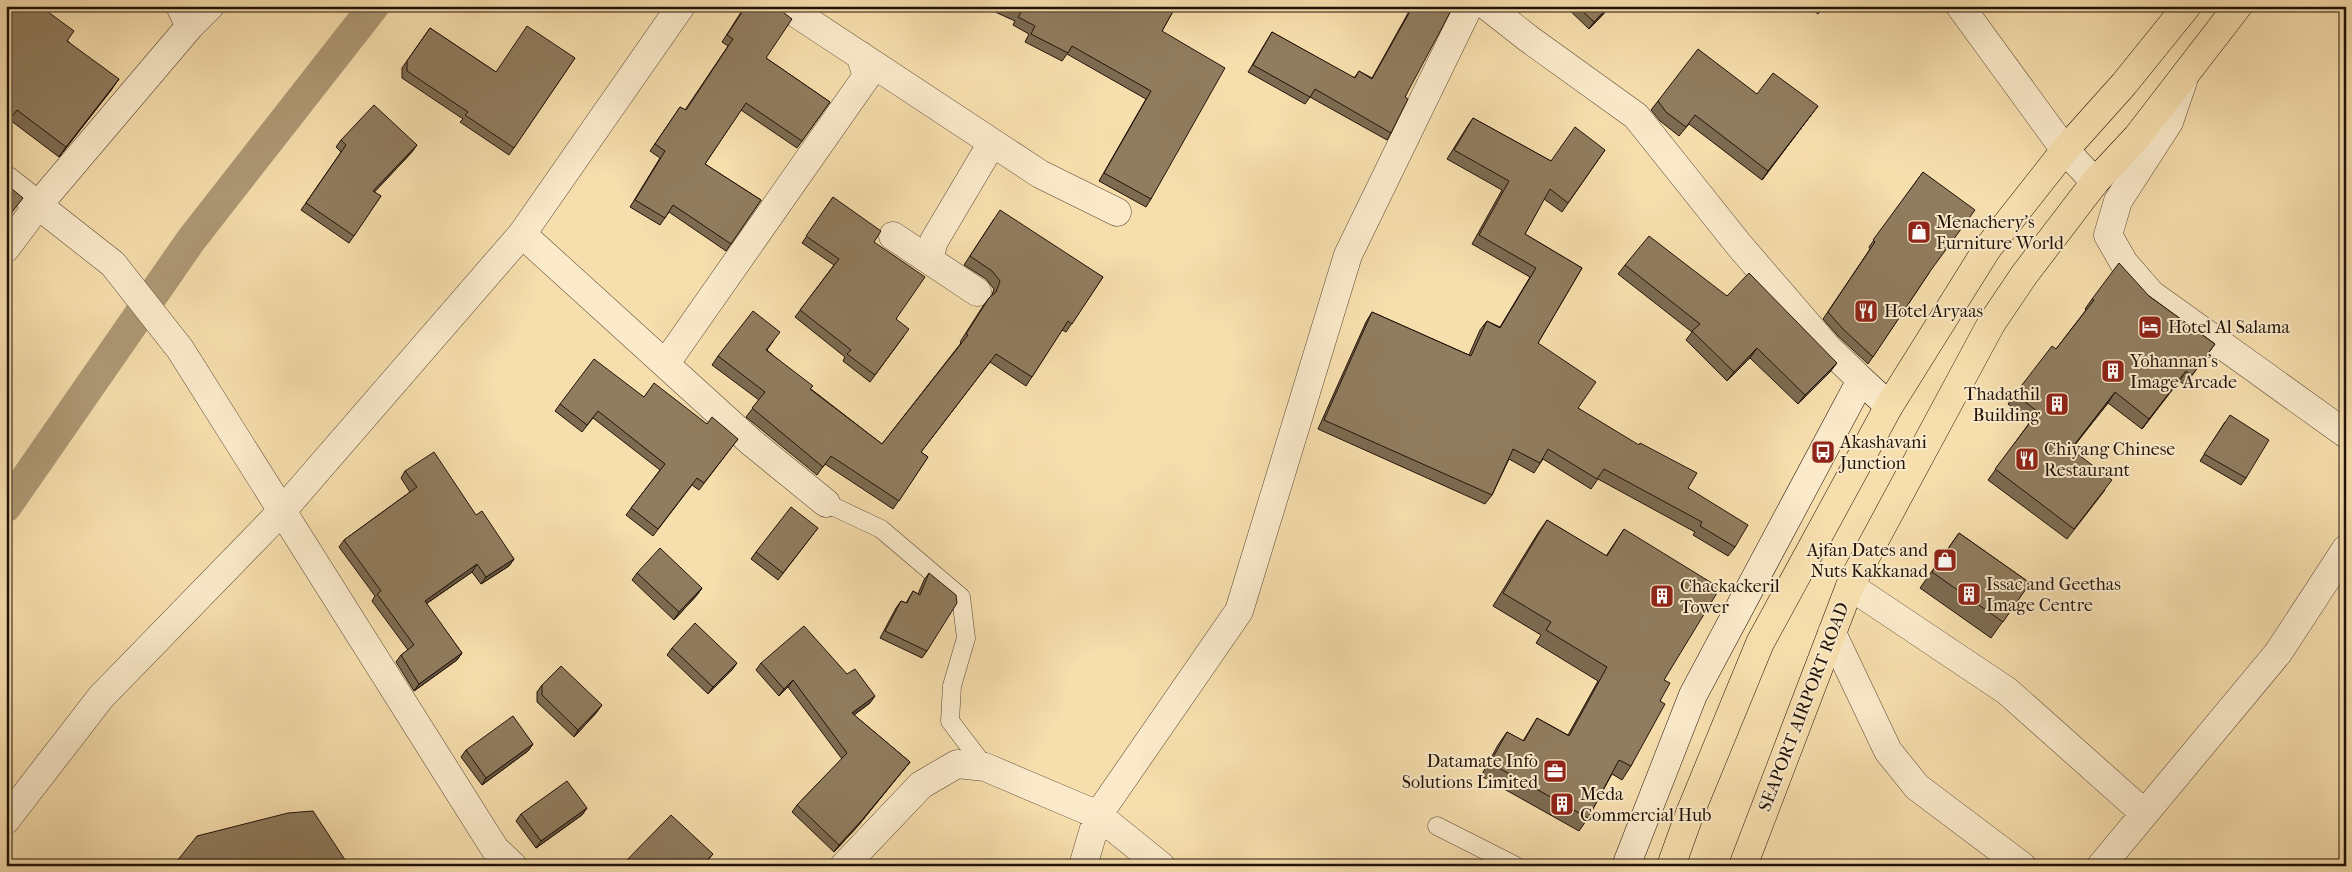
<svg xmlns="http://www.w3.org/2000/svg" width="2352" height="872" viewBox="0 0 2352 872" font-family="'IM FELL French Canon',serif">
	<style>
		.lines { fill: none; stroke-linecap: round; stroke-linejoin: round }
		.canal { stroke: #ae9975; stroke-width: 31 }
		.lane-casing { stroke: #564532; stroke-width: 19 }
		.street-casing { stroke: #564532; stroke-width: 29 }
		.secondary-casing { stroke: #211209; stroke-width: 29 }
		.primary-casing { stroke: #211209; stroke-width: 29 }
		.lane { stroke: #faeaca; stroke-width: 18 }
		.street { stroke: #faeaca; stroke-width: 28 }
		.secondary { stroke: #faeaca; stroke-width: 28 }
		.primary { stroke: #f7dead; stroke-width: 28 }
		.wall { fill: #7c6b51; stroke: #211209 }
		.shaded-wall { fill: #655742; stroke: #211209 }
		.building { fill: #907c5e; stroke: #211209 }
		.labels { text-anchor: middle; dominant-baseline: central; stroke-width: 4; stroke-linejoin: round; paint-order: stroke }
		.poi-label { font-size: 18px; fill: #211209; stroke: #faeaca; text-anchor: start }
		.street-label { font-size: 18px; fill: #211209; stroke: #faeaca }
	</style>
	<rect width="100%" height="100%" fill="#f7dead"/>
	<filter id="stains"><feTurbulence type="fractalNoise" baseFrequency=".004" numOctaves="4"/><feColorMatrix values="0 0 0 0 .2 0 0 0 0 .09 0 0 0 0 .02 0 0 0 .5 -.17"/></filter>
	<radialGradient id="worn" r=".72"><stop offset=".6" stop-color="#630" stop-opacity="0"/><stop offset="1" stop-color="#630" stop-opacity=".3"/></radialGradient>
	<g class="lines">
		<path class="canal" d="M6 507 191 240 374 6"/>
		<g class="lane-casing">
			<path id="lane" d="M826 503 881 529 961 597 966 638 952 686 950 721 985 767
				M1437 826 1516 866"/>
		</g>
		<g class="street-casing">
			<path id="street" d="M785 6 1040 174 1117 212
				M1487 6 1529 39 1636 116 1739 245 1826 346 1861 380
				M1960 6 2065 150 2095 182
				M190 26 210 6
				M2183 81 2169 122 2118 201 2108 235 2124 263 2151 294 2346 434
				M6 180 113 264 180 349 495 849 513 866
				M522 234 751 442 826 503
				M893 236 977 292
				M6 248 39 204 190 26 180 6
				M929 260 934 241 992 143
				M666 363 867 76 860 55
				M1850 586 2007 691 2144 813
				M1832 633 1888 751 1917 787 2022 866
				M6 820 101 697 282 511 522 234 681 6
				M844 866 921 785 957 764 985 767 1098 815 1161 866
				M1083 866 1098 815 1239 611 1348 255 1469 6
				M2101 866 2278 653 2346 549"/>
		</g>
		<g class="secondary-casing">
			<path id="secondary" d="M1626 866 1693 695 1861 380 1889 406"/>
		</g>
		<g class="primary-casing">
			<path id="primary" d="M1671 866 1690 813 1760 643 1889 406 1987 249 2065 150 2124 84 2187 6
				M1743 866 1850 586 1991 324 2024 275 2095 182 2137 137 2238 6"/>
		</g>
		<use href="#lane" class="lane"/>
		<use href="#street" class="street"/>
		<use href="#secondary" class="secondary"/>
		<use href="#primary" class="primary"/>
	</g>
	<path class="wall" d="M6 6 68 41 112 89 59 157 10 120 6 125Z
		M745 6 766 58 830 102 797 148 741 110 705 164 761 200 726 251 669 212 660 225 630 207 660 158 650 151 680 107 685 110 728 46 722 42Z
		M982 6H1176L1162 31 1151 199 1146 207 1099 181 1146 99 1067 54 1062 61 1025 42 1029 34 1013 25 1015 21Z
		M1412 6H1446L1405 97 1391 133 1387 140 1310 97 1305 104 1248 72 1272 32 1354 78 1359 71 1372 78Z
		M1565 6H1611L1589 29Z
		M1661 6H1674L1669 12Z
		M1808 6H1824L1818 14Z
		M430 28 496 72 575 58 509 155 460 122 463 119 402 78V68Z
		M1757 94 1811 115 1762 180 1689 124 1679 136 1660 121 1651 110 1658 101Z
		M1473 118 1551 161 1605 150 1562 212 1544 199 1525 234 1582 268 1538 343 1578 408 1688 488 1735 547 1728 556 1693 535 1695 532 1598 479 1591 489 1543 459 1534 473 1509 459 1492 495 1485 504 1318 429 1366 322 1372 312 1469 355 1480 330 1487 321 1500 327 1530 277 1472 244 1502 190 1447 159 1467 127Z
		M341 140 412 152 374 192 381 196 349 243 301 210 341 152 336 147Z
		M1923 172 1929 273 1868 364 1837 335 1823 319 1870 249 1869 247Z
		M833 197 874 242 896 319 904 336 870 382 843 361 845 357 795 317 834 265 802 243Z
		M994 219 1103 277 1066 332 1062 330 1026 386 990 362 921 452 928 457 893 509 825 464 817 475 746 417 759 400 712 365 718 356 774 340 767 350 811 389 882 444 961 343 960 342 983 306 989 298 992 295 994 289 986 279 964 265Z
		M1625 265 1727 296 1830 372 1798 404 1750 358 1727 381 1686 340 1692 332 1618 274Z
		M2149 296 2215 344 2185 385 2179 381 2142 429 2108 403 2071 449 2105 490 2067 539 1988 480 2030 422 2008 404 2015 394 2056 349 2086 310 2085 309 2092 299Z
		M644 397 707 424 738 439 699 490 692 485 653 536 626 515 660 470 593 418 582 432 555 411 560 404Z
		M2225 422 2246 478 2241 485 2200 461Z
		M405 471 476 515 514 559 509 566 481 584 472 572 426 604 462 653 457 660 414 691 396 662 401 655 408 650 372 601 375 596 339 547 344 540 410 492 401 478Z
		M1547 520 1606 556 1624 529 1664 680 1660 701 1631 766 1622 780 1612 774 1588 818 1579 831 1481 776 1498 745 1507 732 1523 741 1537 718 1568 735 1598 681 1536 643 1541 635 1493 606 1538 533Z
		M818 528 778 580 751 559 756 552Z
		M1959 533 2030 583 1991 638 1920 588Z
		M637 573 702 588 697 595 674 620 632 580Z
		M929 573 927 651 922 658 880 638 896 608 901 601 906 603 913 591 918 594 924 580Z
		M672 648 732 670 708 694 667 655Z
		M761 663 870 703 854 715 910 762 857 827 834 852 792 812 797 805 842 759 788 687 779 696 756 670Z
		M542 685 597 712 574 737 537 702V692Z
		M533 744 528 751 482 785 461 757 466 750Z
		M587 808 582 815 536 848 516 821 521 814Z"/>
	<path class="shaded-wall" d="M1609 6H1611L1589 29 1594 22Z
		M119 79 112 89 59 157 66 147Z
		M1818 106 1811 115 1762 180 1768 171Z
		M417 145 412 152 369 198 373 191Z
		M1757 348 1750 358 1727 381 1734 372Z
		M1837 363 1830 372 1798 404 1805 395Z
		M2186 371 2179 381 2142 429 2149 419Z
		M2115 392 2108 403 2064 459 2071 449Z
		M514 559 509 566 481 584 486 577Z
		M477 564 472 572 420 608 425 601Z
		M702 588 697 595 674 620 679 612Z
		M462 653 457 660 414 691 419 684Z
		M737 663 732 670 708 694 713 687Z
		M793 680 788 687 779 696 784 689Z
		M875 696 870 703 847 720 852 713Z
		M602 705 597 712 574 737 578 730Z
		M533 744 528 751 482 785 486 778Z
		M910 762 857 827 834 852 839 845Z
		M587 808 582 815 536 848 541 841Z
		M713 854 703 866H701Z"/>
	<path class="building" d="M6 6H40L74 31 67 41 119 79 66 147 17 110 11 118 6 114Z
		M746 6H775L792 19 766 58 830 102 802 141 746 103 705 164 761 200 731 244 673 205 665 218 635 200 665 151 655 144 680 107 686 110 733 39 727 35Z
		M1005 6H1104L1106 7 1107 6H1176L1162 31 1225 68 1151 199 1104 173 1151 91 1072 46 1068 53 1031 34 1035 26 1018 17 1021 13Z
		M1413 6H1446L1452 9 1405 97 1408 99 1391 133 1315 89 1310 97 1253 65 1272 32 1355 78 1359 71 1372 79Z
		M1577 6H1609L1594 22Z
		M527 26 575 58 514 148 465 115 468 112 407 71V61L430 28 496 72Z
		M1698 49 1757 94 1773 73 1818 106 1768 171 1695 115 1686 127 1666 112 1658 101Z
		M374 105 417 145 373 191 381 196 354 236 306 203 346 145 341 140Z
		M1473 118 1551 161 1575 127 1605 150 1568 203 1550 189 1525 234 1582 268 1538 343 1596 382 1578 408 1639 445 1640 443 1697 473 1688 488 1748 525 1735 547 1700 526 1702 522 1604 469 1597 479 1548 449 1540 463 1513 449 1492 495 1324 420 1372 312 1471 356 1487 321 1500 328 1536 268 1479 235 1509 181 1454 150Z
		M1923 172 1975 210 1931 270 1873 357 1842 328 1828 312 1875 242 1873 240Z
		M6 184 23 198 6 220Z
		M833 197 881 231 874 242 925 277 896 319 909 329 875 375 847 354 851 350 800 310 839 259 806 236Z
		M1000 210 1103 277 1072 324 1068 321 1032 377 996 354 921 452 928 457 899 501 831 456 823 467 752 408 765 392 718 356 753 311 780 332 766 350 813 386 810 389 882 444 968 335 966 334 989 298 996 292 1000 281 992 271 970 256Z
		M1649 236 1727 296 1749 273 1837 363 1805 395 1757 348 1734 372 1692 331 1700 324 1625 265Z
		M2119 263 2149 296 2215 344 2192 375 2186 371 2149 419 2115 392 2071 449 2112 480 2074 529 1995 469 2038 412 2015 394 2052 346 2056 349 2094 300 2092 299Z
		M594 359 644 397 654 383 707 424 712 417 738 439 704 483 697 478 658 529 631 508 665 464 598 411 587 425 560 404Z
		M2230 415 2269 440 2246 478 2204 454Z
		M434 452 476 515 482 511 514 559 486 577 477 564 425 601 462 653 419 684 401 655 414 645 377 594 381 591 344 540 417 487 405 471Z
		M791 507 818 528 783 573 756 552Z
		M1547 520 1607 556 1624 529 1720 588 1664 680 1670 683 1660 701 1665 704 1631 766 1619 760 1588 818 1490 763 1507 732 1524 741 1537 718 1569 736 1607 667 1546 630 1551 622 1503 593Z
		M1959 533 2030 583 2003 622 1932 572Z
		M660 548 702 588 679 612 637 573Z
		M929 573 956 595 957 603 927 651 885 631 901 601 907 603 913 591 920 595Z
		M695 623 737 663 713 687 672 648Z
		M804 626 847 674 855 669 875 696 852 713 910 762 862 820 839 845 797 805 847 753 793 680 784 689 761 663Z
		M561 666 602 705 578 730 542 695V685Z
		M513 716 533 744 486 778 466 750Z
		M567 781 587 808 541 841 521 814Z
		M313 811 349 866H173L197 836 288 813Z
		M671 815 713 854 701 866H621Z"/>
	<defs>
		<g id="shop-square" transform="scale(1.25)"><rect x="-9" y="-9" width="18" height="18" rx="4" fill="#8f2418" stroke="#faeaca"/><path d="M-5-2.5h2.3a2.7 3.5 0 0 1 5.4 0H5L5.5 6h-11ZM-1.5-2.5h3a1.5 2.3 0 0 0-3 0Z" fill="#fff"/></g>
		<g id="restaurant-square" transform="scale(1.25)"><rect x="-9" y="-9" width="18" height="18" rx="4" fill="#8f2418" stroke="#faeaca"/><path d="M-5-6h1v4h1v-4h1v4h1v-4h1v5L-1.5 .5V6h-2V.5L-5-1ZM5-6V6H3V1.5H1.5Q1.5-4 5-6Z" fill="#fff"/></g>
		<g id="hotel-square" transform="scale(1.25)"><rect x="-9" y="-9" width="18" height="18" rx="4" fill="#8f2418" stroke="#faeaca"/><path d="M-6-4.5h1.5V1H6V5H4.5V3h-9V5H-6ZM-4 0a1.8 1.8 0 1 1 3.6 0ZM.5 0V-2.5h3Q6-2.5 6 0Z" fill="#fff"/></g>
		<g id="building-square" transform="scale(1.25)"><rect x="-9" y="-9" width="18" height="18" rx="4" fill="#8f2418" stroke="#faeaca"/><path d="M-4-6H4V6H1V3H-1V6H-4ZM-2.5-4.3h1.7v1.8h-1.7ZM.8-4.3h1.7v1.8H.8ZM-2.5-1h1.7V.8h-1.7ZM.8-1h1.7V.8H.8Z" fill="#fff"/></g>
		<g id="bus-square" transform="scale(1.25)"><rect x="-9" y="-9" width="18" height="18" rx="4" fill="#8f2418" stroke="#faeaca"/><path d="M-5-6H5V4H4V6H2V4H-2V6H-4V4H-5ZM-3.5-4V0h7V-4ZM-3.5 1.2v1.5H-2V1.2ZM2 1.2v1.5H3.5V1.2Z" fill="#fff"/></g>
		<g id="office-square" transform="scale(1.25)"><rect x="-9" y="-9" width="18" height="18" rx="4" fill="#8f2418" stroke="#faeaca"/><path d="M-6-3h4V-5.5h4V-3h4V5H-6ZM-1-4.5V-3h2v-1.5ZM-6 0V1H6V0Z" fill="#fff"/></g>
	</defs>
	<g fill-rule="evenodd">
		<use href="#shop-square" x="1919" y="232"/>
		<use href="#restaurant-square" x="1866" y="311"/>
		<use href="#hotel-square" x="2150" y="327"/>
		<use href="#building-square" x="2113" y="371"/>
		<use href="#building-square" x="2057" y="404"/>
		<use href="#bus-square" x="1823" y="452"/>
		<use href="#restaurant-square" x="2027" y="459"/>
		<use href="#shop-square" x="1945" y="560"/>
		<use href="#building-square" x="1969" y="594"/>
		<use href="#building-square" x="1662" y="596"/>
		<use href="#office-square" x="1555" y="771"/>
		<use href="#building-square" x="1562" y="804"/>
	</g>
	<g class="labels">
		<g class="poi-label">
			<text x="1936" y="222">Menachery's<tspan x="1936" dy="21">Furniture World</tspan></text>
			<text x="1884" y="311">Hotel Aryaas</text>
			<text x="2168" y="327">Hotel Al Salama</text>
			<text x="2130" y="361">Yohannan's<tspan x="2130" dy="21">Image Arcade</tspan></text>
			<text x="2040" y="394" text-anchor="end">Thadathil<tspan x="2040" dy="21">Building</tspan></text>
			<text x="1840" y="442">Akashavani<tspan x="1840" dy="21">Junction</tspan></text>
			<text x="2044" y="449">Chiyang Chinese<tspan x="2044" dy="21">Restaurant</tspan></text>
			<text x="1928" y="550" text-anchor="end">Ajfan Dates and<tspan x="1928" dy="21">Nuts Kakkanad</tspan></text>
			<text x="1986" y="584">Issac and Geethas<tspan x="1986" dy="21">Image Centre</tspan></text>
			<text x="1680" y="586">Chackackeril<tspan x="1680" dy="21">Tower</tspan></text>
			<text x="1538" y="761" text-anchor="end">Datamate Info<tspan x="1538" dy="21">Solutions Limited</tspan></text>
			<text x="1580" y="794">Meda<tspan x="1580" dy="21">Commercial Hub</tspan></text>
		</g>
		<g class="street-label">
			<text transform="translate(1804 707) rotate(-69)">SEAPORT AIRPORT ROAD</text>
		</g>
	</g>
	<rect width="2352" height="872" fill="none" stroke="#f7dead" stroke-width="25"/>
	<rect x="8" y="8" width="2337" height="857" fill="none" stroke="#211209" stroke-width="2.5"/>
	<rect x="12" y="12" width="2327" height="847" fill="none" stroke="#211209"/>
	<rect width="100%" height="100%" filter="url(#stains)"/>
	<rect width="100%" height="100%" fill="url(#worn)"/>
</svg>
